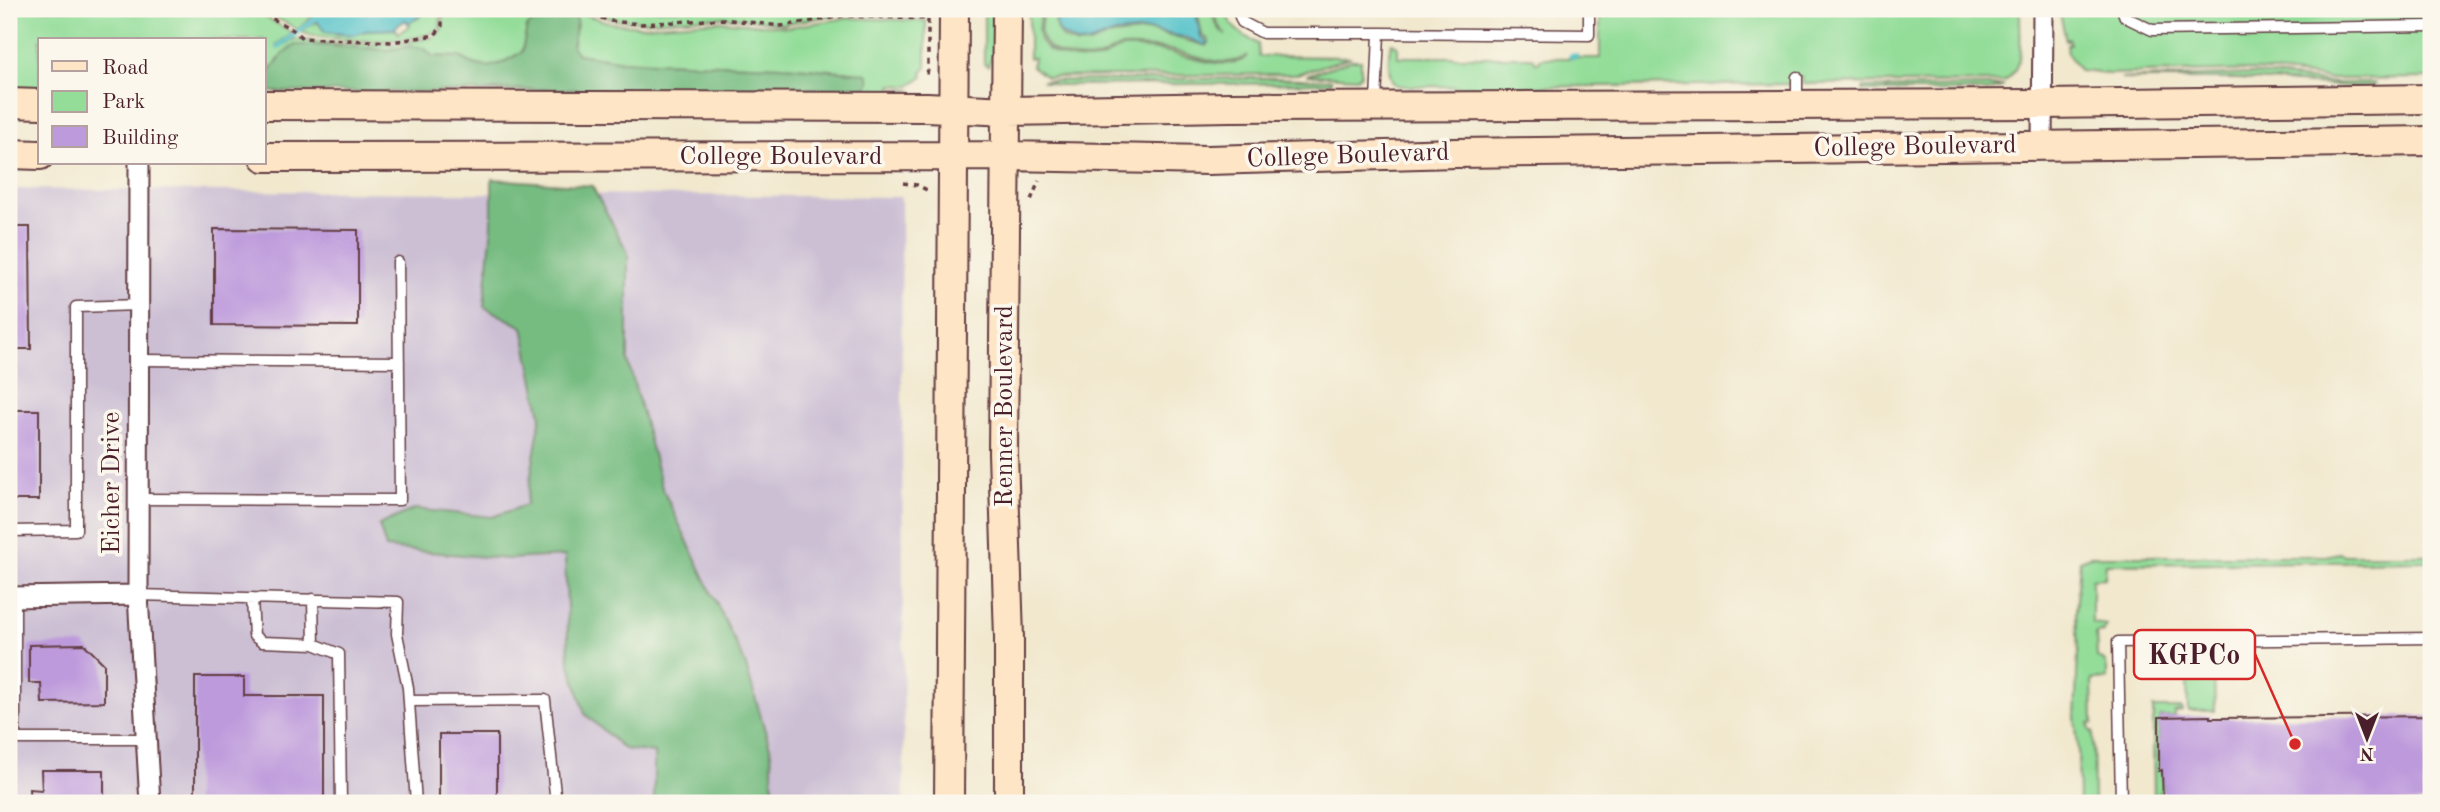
<svg xmlns="http://www.w3.org/2000/svg" width="2440" height="812" viewBox="0 0 2440 812" font-family="'Old Standard TT',serif">
	<style>
		.industrial { fill: #ccbfd4 }
		.green { fill: #93dd99; stroke: #6e7e62; stroke-width: 2 }
		.forest { fill: #76bc81; stroke: #606e56; stroke-width: 2 }
		.water { fill: #54c2c9; stroke: #4f707a; stroke-width: 2 }
		.lines { fill: none; stroke-linecap: round; stroke-linejoin: round }
		.stream { stroke: #54c2c9; stroke-width: 5 }
		.building { fill: #bd9adc }
		.service-casing { stroke: #633d43; stroke-width: 13 }
		.minor-casing { stroke: #633d43; stroke-width: 23 }
		.secondary-casing { stroke: #633d43; stroke-width: 32 }
		.path { stroke: #633d43; stroke-width: 3.5; stroke-dasharray: 5 5; stroke-linecap: butt }
		.service { stroke: #fff; stroke-width: 10 }
		.minor { stroke: #fff; stroke-width: 19 }
		.secondary { stroke: #fde5c5; stroke-width: 28 }
		.labels { text-anchor: middle; dominant-baseline: central; stroke-width: 7; stroke-linejoin: round; paint-order: stroke }
		.street-label { font-size: 26px; fill: #4a1f2b; stroke: #fbf7ec }
		.leader { fill: none; stroke: #d62828; stroke-width: 2.5 }
		.callout-dot { fill: #d62828; stroke: #fbf7ec; stroke-width: 2.5 }
		.callout { fill: #fbf7ec; stroke: #d62828; stroke-width: 2.5 }
		.callout-label { font-size: 28px; text-anchor: middle; font-weight: bold; fill: #4a1f2b }
	</style>
	<rect width="100%" height="100%" fill="#fbf7ec"/>
	<filter id="ink" filterUnits="userSpaceOnUse"><feTurbulence type="fractalNoise" baseFrequency=".0143" numOctaves="2"/><feDisplacementMap in="SourceGraphic" scale="14" xChannelSelector="R" yChannelSelector="G"/><feConvolveMatrix kernelMatrix="1 2 1 2 8 2 1 2 1" color-interpolation-filters="sRGB"/></filter>
	<filter id="wash" filterUnits="userSpaceOnUse"><feTurbulence type="fractalNoise" baseFrequency=".00686" numOctaves="4" result="noise"/><feDisplacementMap in="SourceGraphic" scale="28" xChannelSelector="R" yChannelSelector="G"/><feGaussianBlur stdDeviation="1.57" result="paint"/><feColorMatrix in="noise" values="0 0 0 0 0 0 0 0 0 0 0 0 0 0 0 0 0 1.4 0 .05"/><feComposite in="paint" operator="in"/></filter>
	<g filter="url(#wash)">
		<rect width="100%" height="100%" fill="#f1e8ce"/>
		<path class="industrial" d="M9 189 901 197 904 803H9Z"/>
		<path class="green" d="M9 9H252L293 33 276 45 278 49 293 39 340 44H396L434 37 442 29 444 9H567L611 23 639 26 719 21 789 27 847 18 926 21V69L922 72 923 76 910 86 891 85V89L912 90 898 94 672 93 665 92V89L782 87 853 91 852 72 784 66 623 61 578 54 572 47 577 25 527 27 522 52 502 63 488 67 473 64 460 57 431 56 425 49 412 46 388 50 316 45H295L282 55 271 70 264 71V40H40V91H9Z
			M258 9H289L313 16 297 30C287 21 270 17 258 9Z
			M426 9H441L440 27C425 47 323 42 301 32L312 24 319 22C335 40 346 34 366 31 376 29 386 29 396 29L398 33 410 26 408 23 425 12Z
			M578 9H926V17L840 14 783 24 752 19 718 17 645 21 618 20Z
			M984 9H998L995 50 988 66 984 64Z
			M1029 9H1042C1040 17 1037 27 1039 36 1044 58 1082 62 1100 59 1107 57 1111 51 1118 49 1129 46 1145 49 1156 50 1178 51 1232 77 1248 55 1222 74 1185 48 1155 48 1144 48 1133 46 1122 47 1114 48 1109 53 1103 56 1086 63 1047 57 1041 35 1039 27 1042 17 1044 9H1058L1055 23 1057 31 1063 38 1077 45 1089 44 1113 35 1151 31 1207 46 1209 40 1202 35 1197 9H1212C1213 20 1217 29 1226 35 1220 27 1215 21 1215 9H1226C1228 28 1243 35 1258 44L1259 56 1351 57 1297 74 1046 77 1032 66 1034 58H1029Z
			M1600 9H2020C2019 34 2027 66 2004 82L1803 84 1802 77H1797L1792 84 1509 87 1402 86 1394 84C1388 74 1387 54 1392 43L1398 46V57H1531L1534 59 1535 62H1539L1540 59 1543 58H1600Z
			M2059 9H2431V78L2333 79 2257 70 2109 74 2080 71 2068 54 2067 45 2070 44 2069 39 2066 40Z
			M1352 60H1361V74L1357 78 1307 75Z
			M2256 74 2333 83H2375V86L2358 87 2238 79H2121Z
			M1269 78 1331 80V83L1057 85 1042 81Z
			M2004 86 1988 91H1863V88Z
			M501 89H658V92H481Z
			M2339 553 2345 555H2431V561L2106 564 2105 578 2092 579V623L2107 625 2103 632 2096 633 2097 657C2108 660 2107 668 2107 679L2092 680 2093 723 2089 724 2090 731H2093L2094 803H2079L2078 746 2075 718 2078 653 2076 613 2080 560 2090 556H2326Z
			M2197 657 2206 658 2214 669 2215 711H2188L2187 676H2196Z
			M2153 708H2182V711L2174 712V717H2159V770H2162L2163 790 2159 791V803H2154Z"/>
		<path class="forest" d="M552 13H568L577 19 572 47 578 54 623 61 784 66 863 73 868 75 870 82 867 88 853 91 782 87 689 90 501 89 481 92H264V71L271 70 282 55 295 45H316L388 50 412 46 425 49 432 56 460 57 473 64 488 67 502 63 522 52 527 27 541 16Z
			M492 179 592 186 628 253V361L662 488 745 663 771 751 774 803H654V753L624 749 585 714 569 661 565 556 507 559 386 548 379 525 414 509 492 517 526 505 541 416 523 327 484 307 492 225Z"/>
		<path class="water" d="M289 9H426L420 17 408 23 406 20 395 27 396 29 369 30 354 35 325 32 313 16Z
			M1059 9H1195L1201 37 1209 43 1205 45 1187 38 1150 30 1115 33 1088 43 1078 44 1060 33 1056 25Z"/>
		<g class="lines">
			<path class="stream" d="M278 47 316 18
				M1571 56H1576"/>
		</g>
		<g id="blocks">
			<path class="building" d="M9 221H14V227H30L31 349H9Z
				M214 229 358 230V326L214 325Z
				M9 410H39V500H9Z
				M84 644 104 664V702L42 703 41 683H29V645Z
				M195 677H244V696H324V803H195Z
				M2210 716V718H2219L2431 716V803H2163L2162 770 2159 771V717Z
				M439 734H497V803H439Z
				M41 770H104V803H30L29 789 42 790Z"/>
		</g>
	</g>
	<g filter="url(#ink)">
		<use href="#blocks" fill-opacity="0" stroke="#633d43" stroke-width="2"/>
		<g class="lines">
			<g class="service-casing">
				<path id="service" d="M1237 9 1242 22 1263 33H1379L1376 103
					M2122 9 2125 17 2152 30 2431 26
					M1379 33 1589 35V9
					M1797 101V77
					M139 360 399 362
					M138 499 400 500 398 262
					M9 531 76 530V307L139 305
					M138 595 398 602 397 634 408 688 416 803
					M15 597V739H147
					M252 598 254 636 262 642 314 644
					M313 599 314 644 339 654 341 803
					M409 701 545 700 556 803
					M2121 803 2118 642 2431 638"/>
			</g>
			<g class="minor-casing">
				<path id="minor" d="M2042 146 2043 9
					M139 163 138 595 150 803
					M9 597 138 595"/>
			</g>
			<g class="secondary-casing">
				<path id="secondary" d="M1007 9 1003 453 1009 638V803
					M9 103 40 104
					M264 105 927 107 1007 111 1230 107 2043 104 2431 99
					M9 154 40 155
					M264 157 1006 156 1208 160 1456 153 2431 141
					M949 803 954 9"/>
			</g>
			<path class="path" d="M255 9 293 30 302 38 392 42 435 35 442 26V9
				M572 9 611 21 641 24 723 19 781 26 844 16 928 19V69L926 79
				M903 183 917 185 931 192
				M1031 200 1039 181"/>
			<use href="#service" class="service"/>
			<use href="#minor" class="minor"/>
			<use href="#secondary" class="secondary"/>
		</g>
	</g>
	<g class="labels">
		<g class="street-label">
			<text transform="translate(1915 147) rotate(-1)">College Boulevard</text>
			<text transform="translate(1348 156) rotate(-2)">College Boulevard</text>
			<text x="781" y="157">College Boulevard</text>
			<text transform="translate(1005 406) rotate(-90)">Renner Boulevard</text>
			<text transform="translate(112 483) rotate(-90)">Eicher Drive</text>
		</g>
	</g>
	<path class="leader" d="M2295 744L2255 654"/>
	<circle class="callout-dot" cx="2295" cy="744" r="7"/>
	<rect class="callout" x="2134" y="630" width="121" height="49" rx="7"/>
	<g class="callout-label">
		<text x="2194" y="664">KGPCo</text>
	</g>
	<rect width="2440" height="812" fill="none" stroke="#fbf7ec" stroke-width="35"/>
	<rect x="38" y="38" width="228" height="126" fill="#fbf7ec" stroke="#b4a19f" stroke-width="2"/>
	<rect x="52" y="61" width="35" height="10" fill="#fde5c5" stroke="#b4a19f" stroke-width="2"/>
	<text x="102" y="74" font-size="21" fill="#4a1f2b">Road</text>
	<rect x="52" y="91" width="35" height="21" fill="#93dd99" stroke="#b4a19f" stroke-width="2"/>
	<text x="102" y="108" font-size="21" fill="#4a1f2b">Park</text>
	<rect x="52" y="126" width="35" height="21" fill="#bd9adc" stroke="#b4a19f" stroke-width="2"/>
	<text x="102" y="144" font-size="21" fill="#4a1f2b">Building</text>
	<g transform="translate(2367 738) rotate(180)" stroke="#fbf7ec" stroke-width="5" paint-order="stroke">
	<path d="M0-5L12 26L0 18L-12 26Z" fill="#4a1f2b"/>
	<text y="-10" font-size="19" font-weight="bold" text-anchor="middle" fill="#4a1f2b">N</text>
	</g>
</svg>
